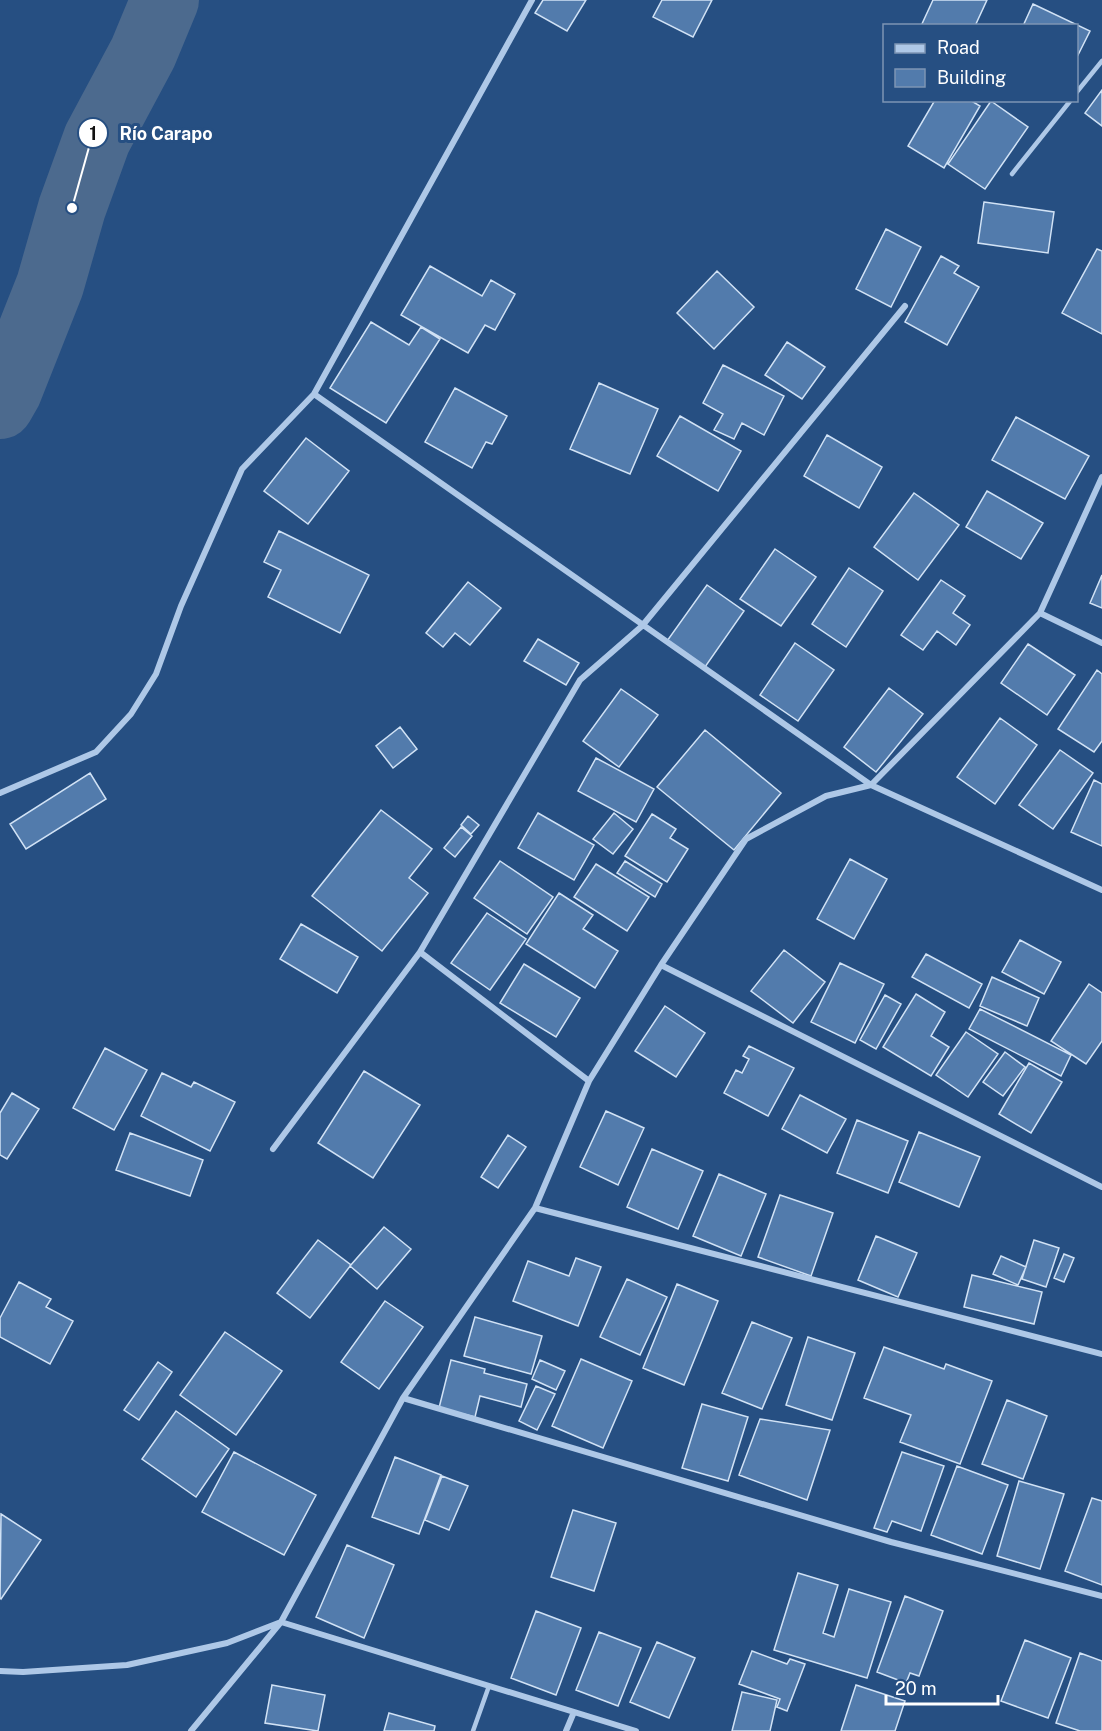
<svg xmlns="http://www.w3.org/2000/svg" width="1102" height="1731" viewBox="0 0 1102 1731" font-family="'Public Sans',sans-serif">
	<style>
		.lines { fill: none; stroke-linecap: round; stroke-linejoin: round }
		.river { stroke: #4c6a8e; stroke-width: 68 }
		.building { fill: #527bac; stroke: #d1e2f5; stroke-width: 1.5 }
		.lane { stroke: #aec8e7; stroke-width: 4.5 }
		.street { stroke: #aec8e7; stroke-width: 6 }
		.leader { fill: none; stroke: #fff; stroke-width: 2 }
		.callout-dot { fill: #fff; stroke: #264f82; stroke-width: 2 }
		.mark-label { font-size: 18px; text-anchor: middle; font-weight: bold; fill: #111 }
		.callout-label { font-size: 18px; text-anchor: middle; font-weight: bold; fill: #fff; stroke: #264f82; stroke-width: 6; stroke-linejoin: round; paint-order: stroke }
	</style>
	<rect width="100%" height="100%" fill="#264f82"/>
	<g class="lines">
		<path class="river" d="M0 405 8 391 50 285 72 208 97 139 143 53 165 0"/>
	</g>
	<path class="building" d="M543 0H586L567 31 535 13Z
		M662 0H712L693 37 653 17Z
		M933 0H987L975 26H921Z
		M1033 4 1090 31 1076 59V26H1023Z
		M1102 90V126L1085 113Z
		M935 100H970L980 106 944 168 908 146Z
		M991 101 1028 127 985 189 948 164Z
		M984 202 1054 212 1048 253 978 243Z
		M886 229 921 247 891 307 856 289Z
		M1097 249 1102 251V334L1062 313Z
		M941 256 959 266 954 273 979 287 947 345 905 322Z
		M430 266 482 296 491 280 515 294 495 330 485 325 468 353 401 315Z
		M717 271 754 307 714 349 677 313Z
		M371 322 409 345 421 327 440 339 386 423 330 388Z
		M787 342 825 367 802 399 765 375Z
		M723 365 784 396 764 435 742 423 734 439 714 430 723 414 703 403Z
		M599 383 658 409 630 474 570 449Z
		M455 388 507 416 492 444 486 442 472 468 425 442Z
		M680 416 741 451 718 491 657 456Z
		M1016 417 1089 456 1065 499 992 460Z
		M827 435 882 467 859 508 804 476Z
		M306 438 349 471 308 524 264 491Z
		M987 491 1043 523 1021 559 966 527Z
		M914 493 959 525 918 580 874 547Z
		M279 531 369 575 340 633 268 597 281 570 264 562Z
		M775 549 816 577 781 626 740 599Z
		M849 568 883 591 846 647 812 624Z
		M1102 575V608L1090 603Z
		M941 580 965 596 953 613 970 625 956 645 937 631 923 650 901 635Z
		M468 582 501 608 470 645 455 633 443 647 426 633Z
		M707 585 744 611 705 667 667 641Z
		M538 639 579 663 566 685 524 661Z
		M795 643 834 670 798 721 760 695Z
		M1028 644 1075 675 1047 715 1001 683Z
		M1097 670 1102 674V741L1094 752 1058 729Z
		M889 688 923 714 876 772 844 747Z
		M621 689 658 715 619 767 583 741Z
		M1000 718 1037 745 995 804 957 777Z
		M400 727 417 749 393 768 376 746Z
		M705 730 781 793 734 850 657 787Z
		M1060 750 1093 773 1053 829 1019 805Z
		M596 758 654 789 636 822 578 791Z
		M90 773 106 799 26 849 10 824Z
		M1094 780 1102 784V846L1071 832Z
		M381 810 432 849 409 878 428 893 382 951 312 896Z
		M538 813 594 845 574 880 518 848Z
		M614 813 633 829 613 854 593 839Z
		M652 814 676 829 670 838 688 849 667 882 625 856Z
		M468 816 479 825 471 834 461 825Z
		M461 827 472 836 455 857 444 848Z
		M850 859 887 879 854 939 817 919Z
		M500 861 553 897 527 934 474 898Z
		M625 861 662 884 655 897 617 873Z
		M596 864 649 897 627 931 574 897Z
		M559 893 593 915 583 929 618 951 595 988 526 944Z
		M487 913 526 939 490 990 451 963Z
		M301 924 358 957 337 993 280 959Z
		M1020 940 1061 962 1044 994 1002 972Z
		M784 950 825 982 793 1023 751 991Z
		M926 954 982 984 969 1008 912 977Z
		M840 963 884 984 855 1043 811 1022Z
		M524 964 580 998 556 1037 500 1003Z
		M992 977 1039 998 1027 1026 980 1006Z
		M1089 984 1102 993V1041L1086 1064 1051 1041Z
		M916 994 945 1012 931 1036 949 1047 931 1076 883 1047Z
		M885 995 901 1004 876 1049 860 1040Z
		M665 1006 705 1033 676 1077 635 1051Z
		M980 1009 1071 1055 1061 1076 969 1029Z
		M966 1032 998 1054 968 1097 936 1075Z
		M749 1046 794 1068 768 1116 724 1093 736 1070 742 1073 749 1059 743 1056Z
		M105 1048 147 1070 114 1130 73 1108Z
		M1005 1052 1025 1067 1003 1096 983 1082Z
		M1029 1063 1062 1082 1031 1133 999 1114Z
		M364 1071 420 1105 373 1178 318 1143Z
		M162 1073 191 1087 194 1082 235 1102 210 1151 141 1116Z
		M12 1093 39 1109 7 1159 0 1155V1113Z
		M800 1095 846 1119 827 1153 782 1129Z
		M606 1111 644 1128 618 1185 580 1167Z
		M857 1120 908 1141 888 1193 837 1173Z
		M919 1132 980 1157 959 1207 899 1182Z
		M130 1133 203 1160 190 1196 116 1170Z
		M508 1135 526 1147 498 1188 481 1177Z
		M652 1149 703 1171 678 1229 627 1207Z
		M719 1174 766 1194 741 1256 693 1236Z
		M780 1195 833 1213 811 1276 758 1257Z
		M384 1227 411 1249 377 1289 350 1266Z
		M876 1236 917 1253 898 1297 858 1280Z
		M318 1240 351 1265 310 1318 277 1293Z
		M1034 1240 1059 1248 1046 1287 1022 1279Z
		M1064 1254 1074 1258 1064 1282 1054 1278Z
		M1001 1256 1026 1267 1018 1285 993 1274Z
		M576 1258 601 1267 578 1326 513 1301 528 1261 569 1276Z
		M972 1275 1042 1292 1034 1324 964 1307Z
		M627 1279 667 1297 640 1355 600 1337Z
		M19 1282 51 1299 46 1307 73 1321 50 1364 0 1337V1318Z
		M677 1284 718 1301 684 1385 643 1368Z
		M385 1301 423 1327 379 1389 341 1362Z
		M475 1317 542 1336 531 1374 464 1356Z
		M752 1322 792 1338 762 1409 722 1393Z
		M225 1332 282 1371 236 1435 180 1395Z
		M808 1337 855 1353 832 1420 786 1405Z
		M884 1347 944 1369 946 1364 992 1381 960 1464 900 1442 911 1415 864 1398Z
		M581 1359 632 1381 603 1448 552 1426Z
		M451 1360 485 1369 484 1373 527 1384 521 1407 480 1396 475 1417 439 1408Z
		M540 1360 565 1371 556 1390 532 1379Z
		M158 1362 172 1372 139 1420 124 1410Z
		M536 1386 555 1394 537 1430 519 1421Z
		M1007 1400 1047 1416 1023 1479 982 1464Z
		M702 1404 748 1417 728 1481 682 1468Z
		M176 1411 229 1449 196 1497 142 1459Z
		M760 1419 830 1430 807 1500 739 1475Z
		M234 1452 316 1495 284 1555 202 1512Z
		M902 1452 944 1466 921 1531 892 1521 887 1532 874 1528Z
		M395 1457 441 1475 419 1534 372 1517Z
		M957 1466 1008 1485 982 1554 931 1535Z
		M442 1476 468 1486 449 1530 425 1520Z
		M1019 1481 1064 1494 1040 1569 997 1556Z
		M1092 1498 1102 1501V1585L1065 1571Z
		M573 1510 616 1523 594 1591 551 1577Z
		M1 1514 41 1540 1 1599 0 1598Z
		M347 1545 394 1565 364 1638 316 1617Z
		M798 1573 838 1585 823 1633 834 1637 849 1589 891 1602 867 1678 774 1650Z
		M905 1596 943 1611 919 1676 910 1673 906 1683 877 1672Z
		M536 1611 581 1628 556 1695 511 1678Z
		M599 1632 641 1648 618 1706 576 1690Z
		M1025 1640 1071 1658 1048 1718 1001 1701Z
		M657 1642 695 1658 669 1718 630 1702Z
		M752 1651 787 1664 790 1659 805 1664 787 1711 777 1707 780 1699 739 1684Z
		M1080 1653 1102 1661V1731H1080L1056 1723Z
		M272 1685 325 1695 318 1731 265 1723Z
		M856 1685 905 1701 895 1731H841Z
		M742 1692 777 1700 770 1731H732Z
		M389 1713 435 1726 434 1731H384Z"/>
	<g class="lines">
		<path class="lane" d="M1076 93 1102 61
			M1012 174 1071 100
			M473 1731 489 1686"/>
		<path class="street" d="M314 394 871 785 1102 890
			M1040 613 1102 643
			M0 793 96 752 131 714 156 674 181 606 242 469 314 394 532 0
			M420 952 589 1081
			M661 965 1102 1187
			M273 1149 420 952 580 680 642 626 905 306
			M535 1208 1102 1354
			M403 1398 891 1542 1102 1596
			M0 1671 23 1672 127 1665 227 1643 281 1622 636 1731
			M191 1731 281 1622 403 1398 535 1208 589 1081 661 965 746 839 826 796 871 785 1040 613 1102 477
			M566 1731 574 1712"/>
	</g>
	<path class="leader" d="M72 208L93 133"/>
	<g class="callout-dot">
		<circle cx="72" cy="208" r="6"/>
		<circle cx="93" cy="133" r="15"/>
	</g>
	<g class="mark-label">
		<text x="93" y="140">1</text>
	</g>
	<g class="callout-label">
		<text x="166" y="140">Río Carapo</text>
	</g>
	<rect x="883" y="24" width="195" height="78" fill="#264f82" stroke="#7d95b4" stroke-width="1.5"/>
	<rect x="895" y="44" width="30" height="9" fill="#aec8e7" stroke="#7d95b4" stroke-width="1.5"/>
	<text x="937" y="54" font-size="18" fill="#ffffff">Road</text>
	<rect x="895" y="69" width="30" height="18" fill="#527bac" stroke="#7d95b4" stroke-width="1.5"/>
	<text x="937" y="84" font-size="18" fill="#ffffff">Building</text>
	<path d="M886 1695v9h112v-9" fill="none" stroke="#ffffff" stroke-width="3"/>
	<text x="895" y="1695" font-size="18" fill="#ffffff" stroke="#264f82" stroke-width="4.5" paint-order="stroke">20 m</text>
</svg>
